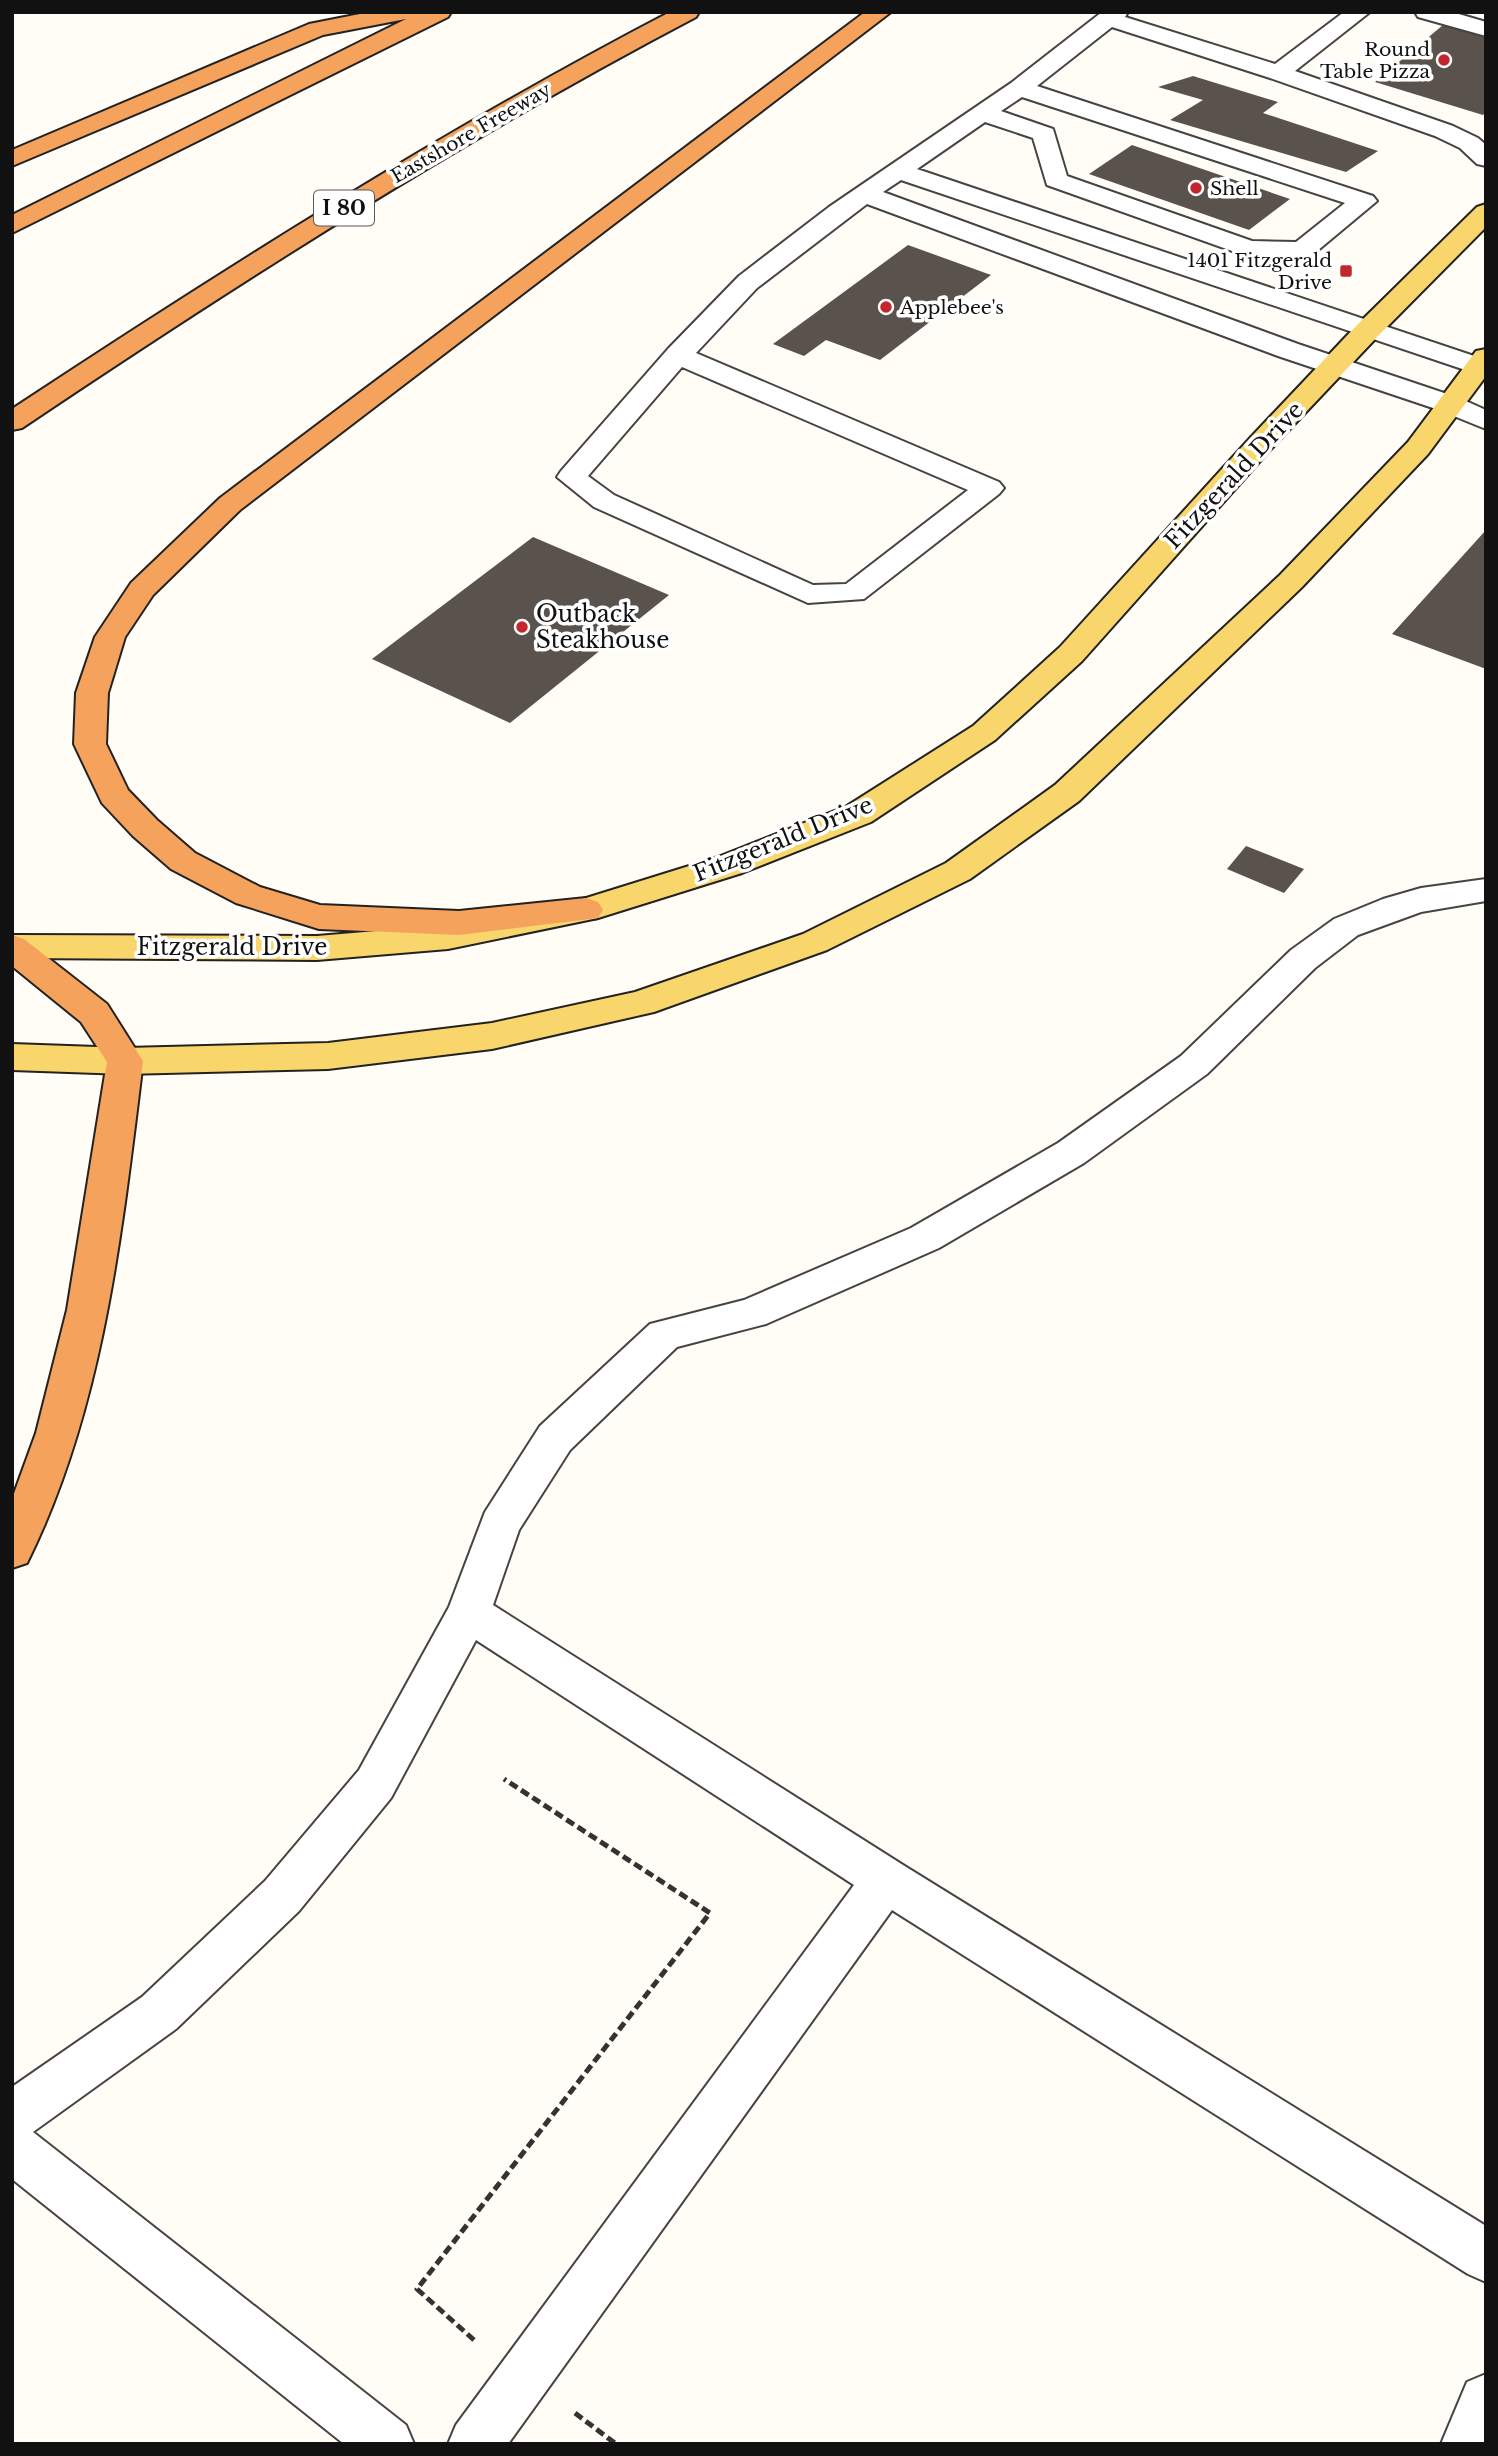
<svg xmlns="http://www.w3.org/2000/svg" width="1498" height="2456" viewBox="0 0 1498 2456" font-family="'Libre Baskerville',serif">
	<style>
		.building { fill: #5a524d }
		.lines { fill: none; stroke-linecap: round; stroke-linejoin: round }
		.minor-casing { stroke: #444; stroke-width: 4 }
		.major-casing { stroke: #222; stroke-width: 4 }
		.highway-casing { stroke: #222; stroke-width: 4 }
		.path { stroke: #333; stroke-width: 5; stroke-dasharray: 9 4.5; stroke-linecap: butt }
		.minor { fill: #fff; fill-rule: evenodd }
		.major { fill: #f9d66b; fill-rule: evenodd }
		.highway { fill: #f5a25d; fill-rule: evenodd }
		.poi-dot { fill: #c4262e; stroke: #fff; stroke-width: 2.5 }
		.labels { text-anchor: middle; dominant-baseline: central; stroke-width: 7; stroke-linejoin: round; paint-order: stroke }
		.far-poi-label { font-size: 19px; fill: #111; stroke: #fff; text-anchor: end }
		.far-street-label { font-size: 19px; fill: #111; stroke: #fff }
		.shield { fill: #fff; stroke: #585858; stroke-width: 2 }
		.shield-label { font-size: 21px; font-weight: bold; fill: #111 }
		.street-label { font-size: 23px; fill: #111; stroke: #fff }
		.poi-label { font-size: 23px; fill: #111; stroke: #fff; text-anchor: start }
	</style>
	<rect width="100%" height="100%" fill="#fffdf5"/>
	<path class="building" d="M1443 25 1486 37V112L1483 115 1375 82Z
		M1193 76 1278 102 1263 113 1378 151 1346 172 1170 120 1203 100 1158 87Z
		M1132 145 1290 199 1249 230 1089 174Z
		M908 245 991 275 880 360 826 340 804 356 773 344Z
		M1486 530V669L1392 634Z
		M533 537 669 595 510 723 372 659Z
		M1246 846 1304 869 1284 893 1227 869Z"/>
	<g class="lines">
		<g class="minor-casing">
			<path id="minor" d="M1102 12H1128L1125 17 1275 64 1344 12H1370L1295 71 1453 126 1478 138 1486 145V166L1477 164 1460 148 1435 136 1270 78 1112 27 1037 86 1373 196 1377 201 1311 256 1249 257 1047 185 1033 138 985 122 917 169 1486 360V377L901 180 883 192 1298 344 1459 398 1486 410V429L1439 410 1278 356 867 204 757 288 696 353 999 482 1004 488 999 494 864 599 808 603 594 507 557 477 561 471 668 349 739 276 829 207 1011 83ZM1022 97 1345 203 1296 242 1252 241 1067 176 1053 129 1001 111ZM682 367 968 490 846 584 813 585 614 495 588 476Z
				M1415 12H1452L1486 22V36L1418 17Z
				M1486 879V901L1421 912 1358 935 1315 968 1207 1074 1084 1163 939 1248 766 1324 677 1347 570 1450 519 1530 493 1605 903 1865 1486 2226V2282L1468 2274 892 1910 508 2444H448L456 2425 854 1885 476 1640 391 1798 299 1911 176 2029 33 2132 406 2425 414 2444H344L12 2179V2087L142 1997 265 1881 359 1770 449 1607 485 1512 540 1426 650 1324 744 1300 911 1228 1058 1143 1181 1056 1291 950 1334 919 1383 899 1421 888Z
				M1486 2374V2444H1441L1467 2382Z"/>
		</g>
		<g class="major-casing">
			<path id="major" d="M1486 204V227L1377 337 1270 450 1082 661 995 740 871 822 742 873 598 918 448 949 317 960 12 958 14 935 317 936 448 925 583 899 718 857 847 806 973 726 1060 647 1250 438 1357 325 1477 207Z
				M1486 349V376L1428 454 1302 587 1079 801 970 879 827 950 654 1012 492 1049 328 1069 125 1074 12 1070V1044L125 1048 328 1043 492 1023 635 992 803 934 946 863 1055 785 1280 575 1408 442 1476 351Z"/>
		</g>
		<g class="highway-casing">
			<path id="highway" d="M370 12H451L448 17 12 233V215L406 19 323 35 12 166V150L309 24Z
				M670 12H699L696 17C462 140 241 281 22 428L12 430V409C226 268 442 131 670 12Z
				M865 12H891L240 510 153 595 125 637 108 693 106 744 128 790 157 820 195 853 260 887 320 905 459 911 586 898 598 902 603 910 598 918 459 935 319 929 236 903 171 869 133 836 102 803 74 744 76 693 95 637 131 583 220 498Z
				M12 935 24 939 107 1004 143 1061C122 1230 104 1408 27 1563L12 1568V1499L36 1433 67 1310 107 1062 81 1022 12 966Z"/>
		</g>
		<path class="path" d="M474 2340 417 2289 710 1913 504 1779
			M575 2413 616 2444"/>
		<use href="#minor" class="minor"/>
		<use href="#major" class="major"/>
		<use href="#highway" class="highway"/>
	</g>
	<g class="poi-dot">
		<circle cx="1444" cy="60" r="7"/>
		<circle cx="1196" cy="188" r="7"/>
		<rect x="1339" y="264" width="14" height="14" rx="3.5"/>
		<circle cx="886" cy="307" r="7"/>
		<circle cx="522" cy="627" r="7"/>
	</g>
	<g class="labels">
		<g class="far-poi-label">
			<text x="1430" y="49">Round<tspan x="1430" dy="22">Table Pizza</tspan></text>
			<text x="1210" y="188" text-anchor="start">Shell</text>
			<text x="1332" y="260">1401 Fitzgerald<tspan x="1332" dy="22">Drive</tspan></text>
			<text x="900" y="307" text-anchor="start">Applebee's</text>
		</g>
		<g class="far-street-label">
			<text transform="translate(471 133) rotate(-30)">Eastshore Freeway</text>
		</g>
		<rect class="shield" x="314" y="190.5" width="60" height="35" rx="5"/>
		<g class="shield-label">
			<text x="344" y="208">I 80</text>
		</g>
		<g class="street-label">
			<text transform="translate(1234 475) rotate(-47)">Fitzgerald Drive</text>
			<text transform="translate(783 839) rotate(-22)">Fitzgerald Drive</text>
			<text x="232" y="947">Fitzgerald Drive</text>
		</g>
		<g class="poi-label">
			<text x="536" y="614">Outback<tspan x="536" dy="26">Steakhouse</tspan></text>
		</g>
	</g>
	<rect width="1498" height="2456" fill="none" stroke="#111111" stroke-width="28"/>
</svg>
